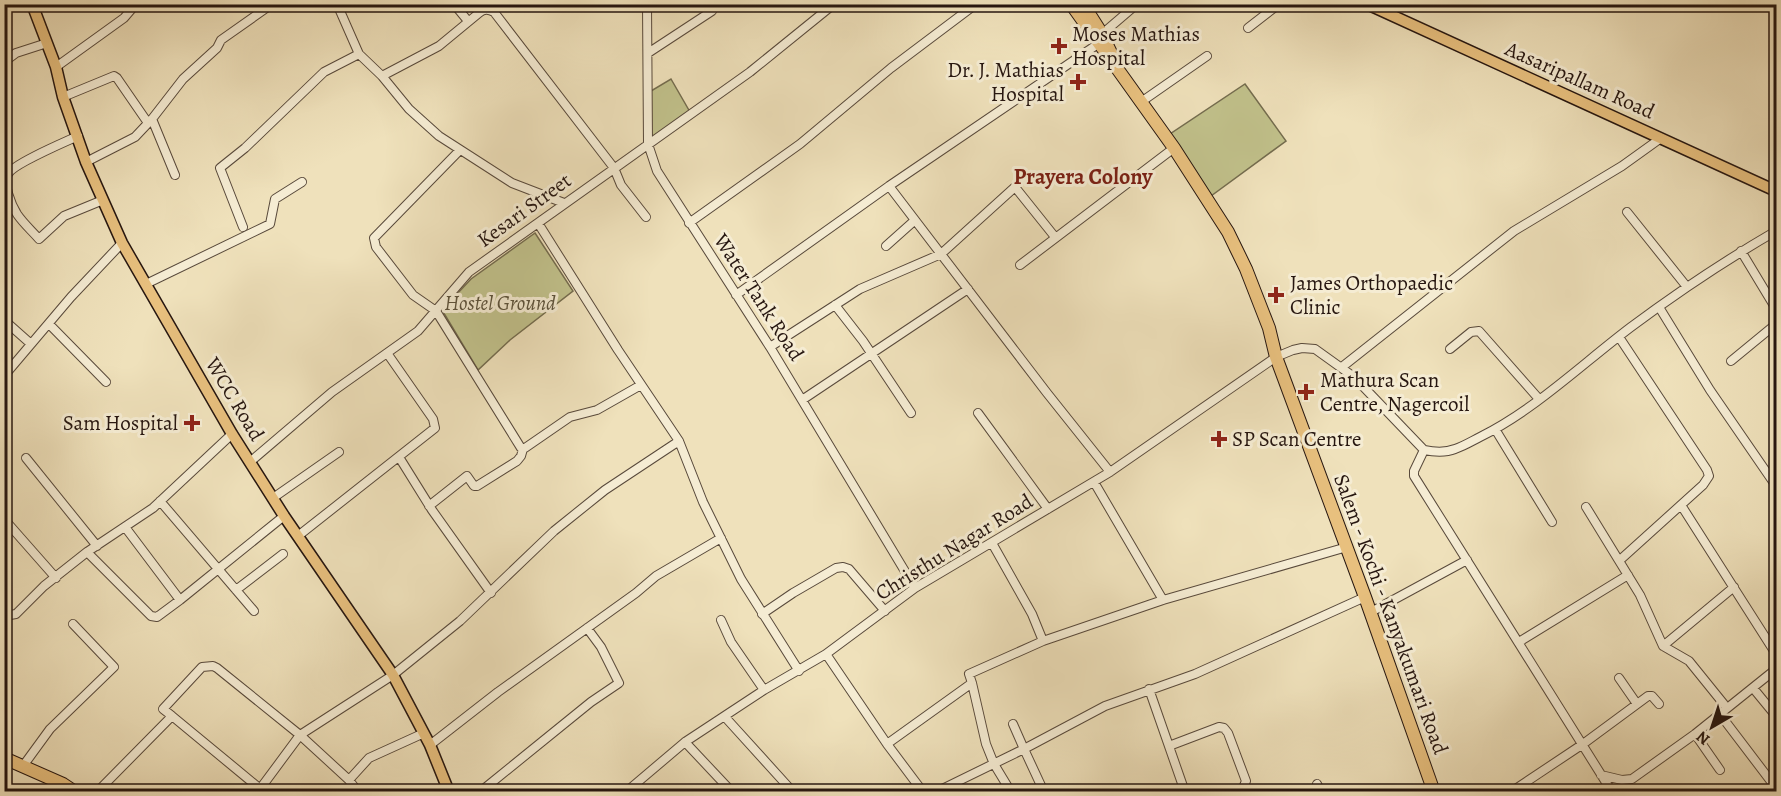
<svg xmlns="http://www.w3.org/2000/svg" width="1781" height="796" viewBox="0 0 1781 796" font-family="Alegreya,serif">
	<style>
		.green { fill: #c1c18b; stroke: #746c4e; stroke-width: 1.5 }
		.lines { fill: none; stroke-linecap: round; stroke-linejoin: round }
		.minor-casing { stroke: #58493b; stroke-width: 10 }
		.major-casing { stroke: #261610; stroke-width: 13 }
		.highway-casing { stroke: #261610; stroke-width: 14 }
		.minor { stroke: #f5ecd3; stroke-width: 8 }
		.major { stroke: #e8c07e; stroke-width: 10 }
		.highway { stroke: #e8c07e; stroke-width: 12 }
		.poi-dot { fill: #8f2418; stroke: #f5ecd3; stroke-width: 2 }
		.labels { text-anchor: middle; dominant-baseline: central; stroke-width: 6; stroke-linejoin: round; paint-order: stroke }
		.poi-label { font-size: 21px; fill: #261610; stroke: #f5ecd3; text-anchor: start }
		.street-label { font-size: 21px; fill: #261610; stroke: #f5ecd3 }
		.park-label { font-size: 21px; font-style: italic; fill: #5c523b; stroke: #f5ecd3 }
		.neighbourhood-label { font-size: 22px; font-weight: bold; fill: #7a1f14; stroke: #f5ecd3 }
	</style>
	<rect width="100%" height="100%" fill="#efe1bb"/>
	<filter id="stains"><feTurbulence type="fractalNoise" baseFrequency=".00333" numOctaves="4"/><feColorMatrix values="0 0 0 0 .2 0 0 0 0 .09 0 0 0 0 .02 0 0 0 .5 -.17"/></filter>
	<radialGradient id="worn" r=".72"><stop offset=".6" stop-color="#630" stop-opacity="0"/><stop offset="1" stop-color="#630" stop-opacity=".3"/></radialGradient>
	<path class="green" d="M671 79 690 112 649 141 651 91Z
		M1245 84 1286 141 1211 196 1170 134Z
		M535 233 573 291 510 340 478 370 442 310 471 279Z"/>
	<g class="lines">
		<g class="minor-casing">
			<path id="minor" d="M337 4 359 54 382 76 409 109 439 136 512 183 564 203
				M454 4 468 21
				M647 4 648 144 657 171 770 347 915 588
				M1248 28 1279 4
				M1102 34 1137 4
				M648 53 712 11
				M4 62 16 53 47 43
				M56 67 124 18 136 4
				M382 76 439 46 479 13C484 9 488 9 494 12L614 168 621 185 646 217
				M63 97 114 76 117 78 148 123
				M1141 102 1207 56
				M152 119 175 175
				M78 136C65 142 13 164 8 174 2 183 12 206 17 214 23 223 32 231 39 239L64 216 103 200
				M459 151 374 238 376 247 413 295 436 311 521 448H525L570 417 597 410 641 385
				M86 162 135 137 152 119 183 79 217 48 221 40 272 4
				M889 186 1047 393 1110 472
				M1627 212 1687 287
				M538 223 618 350 679 441 703 502 741 579 799 671
				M689 223 800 144 891 68 976 4
				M243 227 220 168 245 148 324 72 359 54
				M886 246 914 221
				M1741 251 1776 309
				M1020 265 1174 148
				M146 284 270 224 275 199 302 182
				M736 295 889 186 1098 44
				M835 305 863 341 911 413
				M1659 307 1710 390 1776 486
				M4 320 31 344
				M49 324 106 382
				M1619 337 1707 470 1709 476 1703 485 1620 560
				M770 347 860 289 941 254 1015 187 1055 237
				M1450 349 1471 332 1479 331 1539 399
				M1731 361 1776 324
				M1342 367 1514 231 1622 166 1661 138
				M4 376 71 297 122 243
				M802 400 968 289
				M978 413 1048 509
				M1495 429 1552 522
				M1424 450 1414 471V476L1612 792
				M399 457 432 510 491 593
				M26 458 97 546
				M250 462 332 392 418 331 469 272 750 72 834 4
				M1094 482 1163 600
				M273 498 339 452
				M160 501 254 611
				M1681 505 1776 654
				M429 506 467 476 474 486H477L517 461 521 456 523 449
				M1586 507 1640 595 1663 646 1689 661 1727 708
				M4 519 56 578
				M125 527 180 600 284 516
				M298 536 435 428 433 419 387 353
				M87 552 151 616 157 617 180 600
				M236 590 283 554
				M1371 612 1467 560
				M762 614 793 593 836 568 843 567 849 569 885 611
				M4 616 16 614 44 586 87 552 153 508 232 434
				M721 620 731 642 764 690
				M1043 641 1163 600 1347 547
				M1519 642 1628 575
				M1663 646 1734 587
				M826 654 887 744 923 792
				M1619 678 1637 704
				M972 683 969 674 1043 641 1032 614 992 543
				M1753 688 1776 716
				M1149 689 1185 792
				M1719 713 1776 788
				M172 716 264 792
				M725 717 793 792
				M1013 724 1024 749 1105 706 1195 674 1365 597
				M1695 734 1720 770
				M685 742 732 792
				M887 744 972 683 986 744 994 764 1011 792
				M430 745 498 692 636 593 656 576 721 538
				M1169 746 1219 727 1224 728 1228 733 1246 781 1243 788 1235 792
				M23 766 50 729 114 667 73 624
				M1601 775 1622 780 1632 779 1695 734 1776 669
				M349 780 369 758 424 733
				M1317 784 1321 792
				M97 792 172 716 163 709 202 667 213 666 217 668 300 735 260 789
				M358 792 349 780 300 735 393 675 460 621 554 531 605 490 679 441
				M480 792 591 702 619 683 601 647 587 628
				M626 792 685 742 764 690 826 654 915 588 1110 472 1276 357 1293 350 1302 348 1315 349 1354 377 1424 450C1434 452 1445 453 1455 449 1464 446 1472 441 1480 437 1536 409 1582 364 1631 327 1678 292 1726 260 1776 231
				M936 792 1024 749 1044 792
				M1511 792 1583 744 1648 696H1652L1659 704"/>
		</g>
		<g class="major-casing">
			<path id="major" d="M32 4 56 67 63 97 86 162 122 243 232 434 284 516 393 675 430 745 449 792
				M1367 4 1776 191"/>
		</g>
		<g class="highway-casing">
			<path id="highway" d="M1071 4 1174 148 1228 232 1246 269 1269 328 1276 357 1365 597 1434 792
				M1083 4 1102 34 1111 53
				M4 758 63 784 75 792"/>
		</g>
		<use href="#minor" class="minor"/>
		<use href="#major" class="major"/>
		<use href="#highway" class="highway"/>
	</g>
	<g class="poi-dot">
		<path d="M1056 37h6v6h6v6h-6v6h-6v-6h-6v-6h6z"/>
		<path d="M1075 73h6v6h6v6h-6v6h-6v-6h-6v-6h6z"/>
		<path d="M1273 286h6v6h6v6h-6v6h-6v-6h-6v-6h6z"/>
		<path d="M1303 383h6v6h6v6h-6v6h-6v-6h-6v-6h6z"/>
		<path d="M189 414h6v6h6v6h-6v6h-6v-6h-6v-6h6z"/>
		<path d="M1216 430h6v6h6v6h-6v6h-6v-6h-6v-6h6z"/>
	</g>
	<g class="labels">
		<g class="poi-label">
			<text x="1072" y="34">Moses Mathias<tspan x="1072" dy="24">Hospital</tspan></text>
			<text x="1064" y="70" text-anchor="end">Dr. J. Mathias<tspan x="1064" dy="24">Hospital</tspan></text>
			<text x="1290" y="283">James Orthopaedic<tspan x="1290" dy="24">Clinic</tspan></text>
			<text x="1320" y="380">Mathura Scan<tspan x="1320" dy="24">Centre, Nagercoil</tspan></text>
			<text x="178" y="423" text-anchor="end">Sam Hospital</text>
			<text x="1232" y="439">SP Scan Centre</text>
		</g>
		<g class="street-label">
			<text transform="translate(1580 80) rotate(24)">Aasaripallam Road</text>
			<text transform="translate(524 210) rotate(-36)">Kesari Street</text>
			<text transform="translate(759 297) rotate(57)">Water Tank Road</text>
			<text transform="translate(235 399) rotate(59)">WCC Road</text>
			<text transform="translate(954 547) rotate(-32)">Christhu Nagar Road</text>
			<text transform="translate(1391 614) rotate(70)">Salem - Kochi - Kanyakumari Road</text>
		</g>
		<g class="park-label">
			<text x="500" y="303">Hostel Ground</text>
		</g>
		<g class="neighbourhood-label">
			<text x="1083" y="177">Prayera Colony</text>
		</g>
	</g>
	<rect width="1781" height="796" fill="none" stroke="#efe1bb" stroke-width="24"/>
	<rect x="6" y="6" width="1769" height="784" fill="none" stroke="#261610" stroke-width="3"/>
	<rect x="12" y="12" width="1757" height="772" fill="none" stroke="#261610" stroke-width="1.5"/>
	<g transform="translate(1712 727) rotate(219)" stroke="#f5ecd3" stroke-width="4.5" paint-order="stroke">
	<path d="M0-4.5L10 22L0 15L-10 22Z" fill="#261610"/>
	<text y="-9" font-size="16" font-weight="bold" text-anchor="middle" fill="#261610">N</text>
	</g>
	<rect width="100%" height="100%" filter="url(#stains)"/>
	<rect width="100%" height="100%" fill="url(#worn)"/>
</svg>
